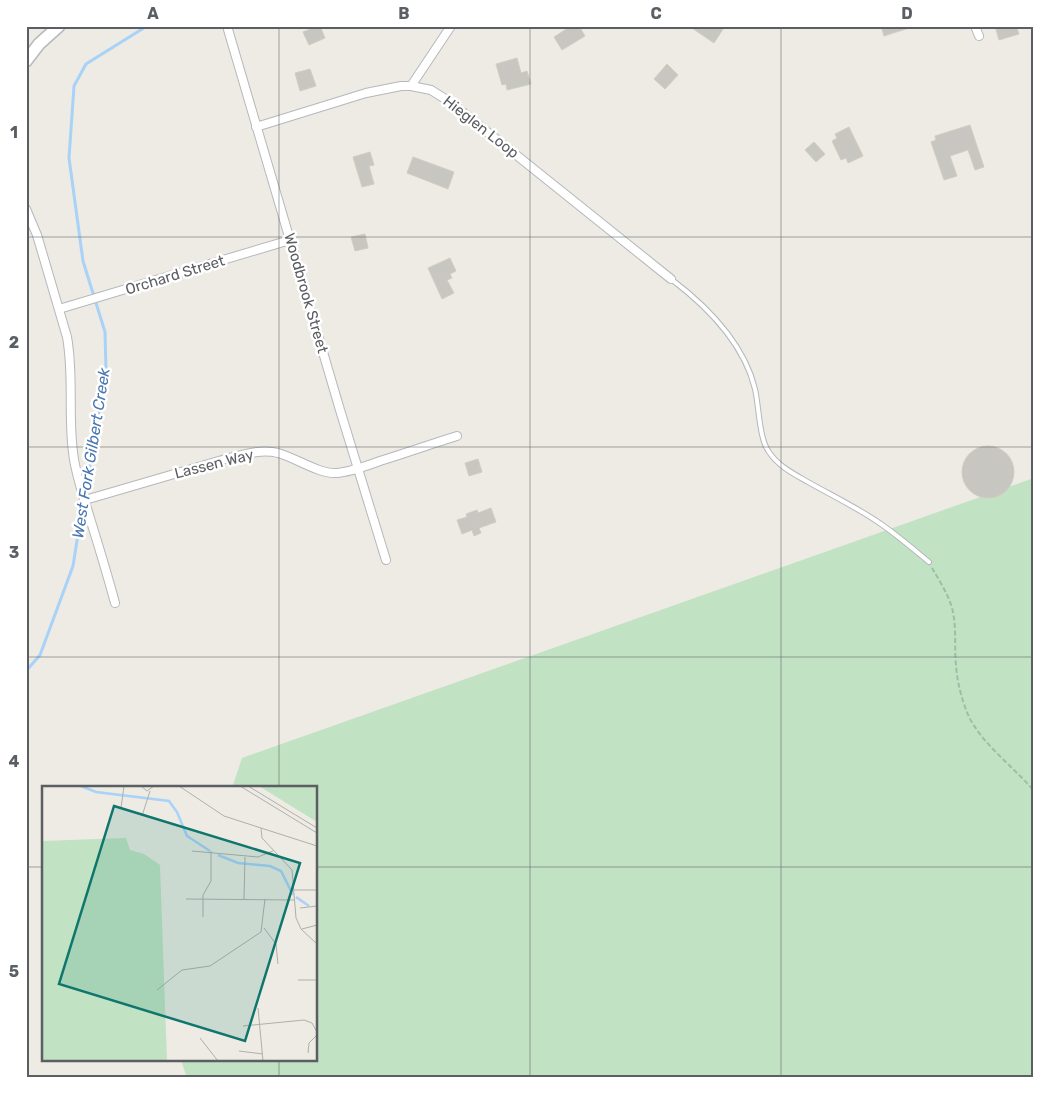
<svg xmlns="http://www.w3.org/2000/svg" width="1060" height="1104" viewBox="0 0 1060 1104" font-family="Rubik,sans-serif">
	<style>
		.green { fill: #c1e2c3 }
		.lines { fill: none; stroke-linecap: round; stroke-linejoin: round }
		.stream { stroke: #a8d2f8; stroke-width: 3 }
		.building { fill: #c8c6c0; stroke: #d1cdc2 }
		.lane-casing { stroke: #b5b8bc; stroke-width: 6 }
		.street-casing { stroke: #b5b8bc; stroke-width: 10 }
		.secondary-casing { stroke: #b7b9be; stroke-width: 14 }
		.path { stroke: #9ac0a6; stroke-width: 2; stroke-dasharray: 5 2.5; stroke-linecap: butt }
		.lane { stroke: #fff; stroke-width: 4 }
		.street { stroke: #fff; stroke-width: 8 }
		.secondary { stroke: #fff; stroke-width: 11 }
		.grid { fill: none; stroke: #5b5e62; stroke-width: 1; stroke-opacity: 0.55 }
		.labels { text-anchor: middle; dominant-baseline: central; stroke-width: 5; stroke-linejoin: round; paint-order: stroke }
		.street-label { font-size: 15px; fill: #5b5e62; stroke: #fff }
		.water-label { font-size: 16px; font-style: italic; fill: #4a78b1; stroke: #fff }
		.inset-river { fill: none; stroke: #a8d2f8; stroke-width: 2.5 }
		.inset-road { fill: none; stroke: #afafab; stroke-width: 1 }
		.view { fill: #0f766e; fill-opacity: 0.15; stroke: #0f766e; stroke-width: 2.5 }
		.inset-edge { fill: none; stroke: #5b5e62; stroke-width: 2.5 }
		.neatline { fill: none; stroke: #5b5e62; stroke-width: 2 }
		.grid-label { font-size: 16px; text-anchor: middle; font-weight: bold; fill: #5b5e62 }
	</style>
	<rect width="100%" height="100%" fill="#edebe3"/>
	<path class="green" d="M1034 478V1078H187L181 1060H316V788H232L242 758Z"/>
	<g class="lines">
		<path class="stream" d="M85 495 106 371 105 332 83 261 69 158 74 86 86 64 147 26
			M26 671 40 655 73 566 83 503"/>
	</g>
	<path class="building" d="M318 26H320L325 38 309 45 303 32Z
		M571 26H579L585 36 562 50 554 37Z
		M689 26H725L714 43Z
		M881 26H909V28L884 36Z
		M995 26H1016L1019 34 999 40Z
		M517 58 521 73 527 71 531 84 507 90 506 84 502 85 496 64Z
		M667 64 678 75 665 89 654 79Z
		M310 69 316 86 300 91 295 73Z
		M970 125 984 167 975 170 968 150 950 156 957 176 944 180 931 142 936 140 935 136Z
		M849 127 863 156 848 163 846 158 841 160 832 141 837 138 835 134Z
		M814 142 825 154 816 162 805 150Z
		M370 152 374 165 369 166 374 184 362 187 353 157Z
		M413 157 454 172 448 189 407 173Z
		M365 234 368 248 355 251 351 237Z
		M450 258 456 271 450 274 452 278 447 280 454 293 442 299 428 268Z
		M962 472a26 26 0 1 1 52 0a26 26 0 1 1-52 0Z
		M478 459 482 472 469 476 465 463Z
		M491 508 496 522 479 528 481 533 474 536 472 530 462 534 457 520 467 517 466 514 477 510 478 513Z"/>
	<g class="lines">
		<g class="lane-casing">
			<path id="lane" d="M671 279C708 307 744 343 755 389 759 406 759 439 769 452 778 466 794 474 808 482 831 495 856 507 878 522 896 534 912 548 929 562"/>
		</g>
		<g class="street-casing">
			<path id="street" d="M227 26 340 410 386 560
				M975 26 979 36
				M411 86 451 26
				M256 127 366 93 401 86H411L431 90 450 102 671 279
				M26 209 37 235 67 337C74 375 68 414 73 452 75 473 83 494 89 515 98 544 107 573 115 603
				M59 309 290 240
				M85 500 229 458C245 454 262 449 278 453 296 458 319 474 336 473 351 472 366 466 380 461 406 453 431 444 457 436"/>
		</g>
		<g class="secondary-casing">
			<path id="secondary" d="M26 61 39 44 59 26"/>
		</g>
		<path class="path" d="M932 568C939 580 948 594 952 608 957 627 954 646 956 665 957 682 962 701 969 717 984 746 1013 766 1034 791"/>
		<use href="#lane" class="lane"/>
		<use href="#street" class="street"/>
		<use href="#secondary" class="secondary"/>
	</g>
	<path class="grid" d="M279 26V788M530 26V1078M781 26V1078M26 237H1034M26 447H1034M26 657H1034M26 867H44M316 867H1034M279 1060V1078"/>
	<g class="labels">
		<g class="street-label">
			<text transform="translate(481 127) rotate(38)">Hieglen Loop</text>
			<text transform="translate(175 275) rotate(-17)">Orchard Street</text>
			<text transform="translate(306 293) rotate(74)">Woodbrook Street</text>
			<text transform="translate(214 464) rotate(-14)">Lassen Way</text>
		</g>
		<g class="water-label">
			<text transform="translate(91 453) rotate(-81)">West Fork Gilbert Creek</text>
		</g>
	</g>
	<g transform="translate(42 786)">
		<rect width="275" height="275" fill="#edebe3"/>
		<path d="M217 0H275V36ZM84 52 88 64 102 68 118 79 125 275H0V55Z" fill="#c1e2c3"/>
		<path class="inset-river" d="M39 0 54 6 127 15 135 26 145 50 168 65M176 69 196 77 228 80 239 85 251 109M254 111 267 120"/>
		<path class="inset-road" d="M99 0 105 5 112 0M137 0 182 30 219 42 220 52 250 84 254 132 259 143 275 158M198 0 275 47M206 0 275 42M79 22 82 0M100 30 108 5M219 42 275 60M150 65 216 71 231 65M252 104H275M144 113 253 114M202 113 203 71M258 122 275 120M161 131V109L169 95V65M222 142 234 158 236 178M260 143 275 139M256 194H275M115 204 140 184 168 180 219 146 223 113M216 222 221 275M201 240 262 234 270 237 275 246M158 252 176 275M197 265 221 268M266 267 267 257 275 249"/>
		<path class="view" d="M72 20 258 77 203 255 17 198Z"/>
		<rect width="275" height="275" class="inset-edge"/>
	</g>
	<rect width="1060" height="1104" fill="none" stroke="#ffffff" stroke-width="55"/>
	<rect x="28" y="28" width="1004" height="1048" class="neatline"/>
	<g class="grid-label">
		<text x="153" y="19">A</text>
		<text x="404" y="19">B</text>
		<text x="656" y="19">C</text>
		<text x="907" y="19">D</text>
		<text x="14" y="138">1</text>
		<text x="14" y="348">2</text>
		<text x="14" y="558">3</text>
		<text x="14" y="767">4</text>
		<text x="14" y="977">5</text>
	</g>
</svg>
